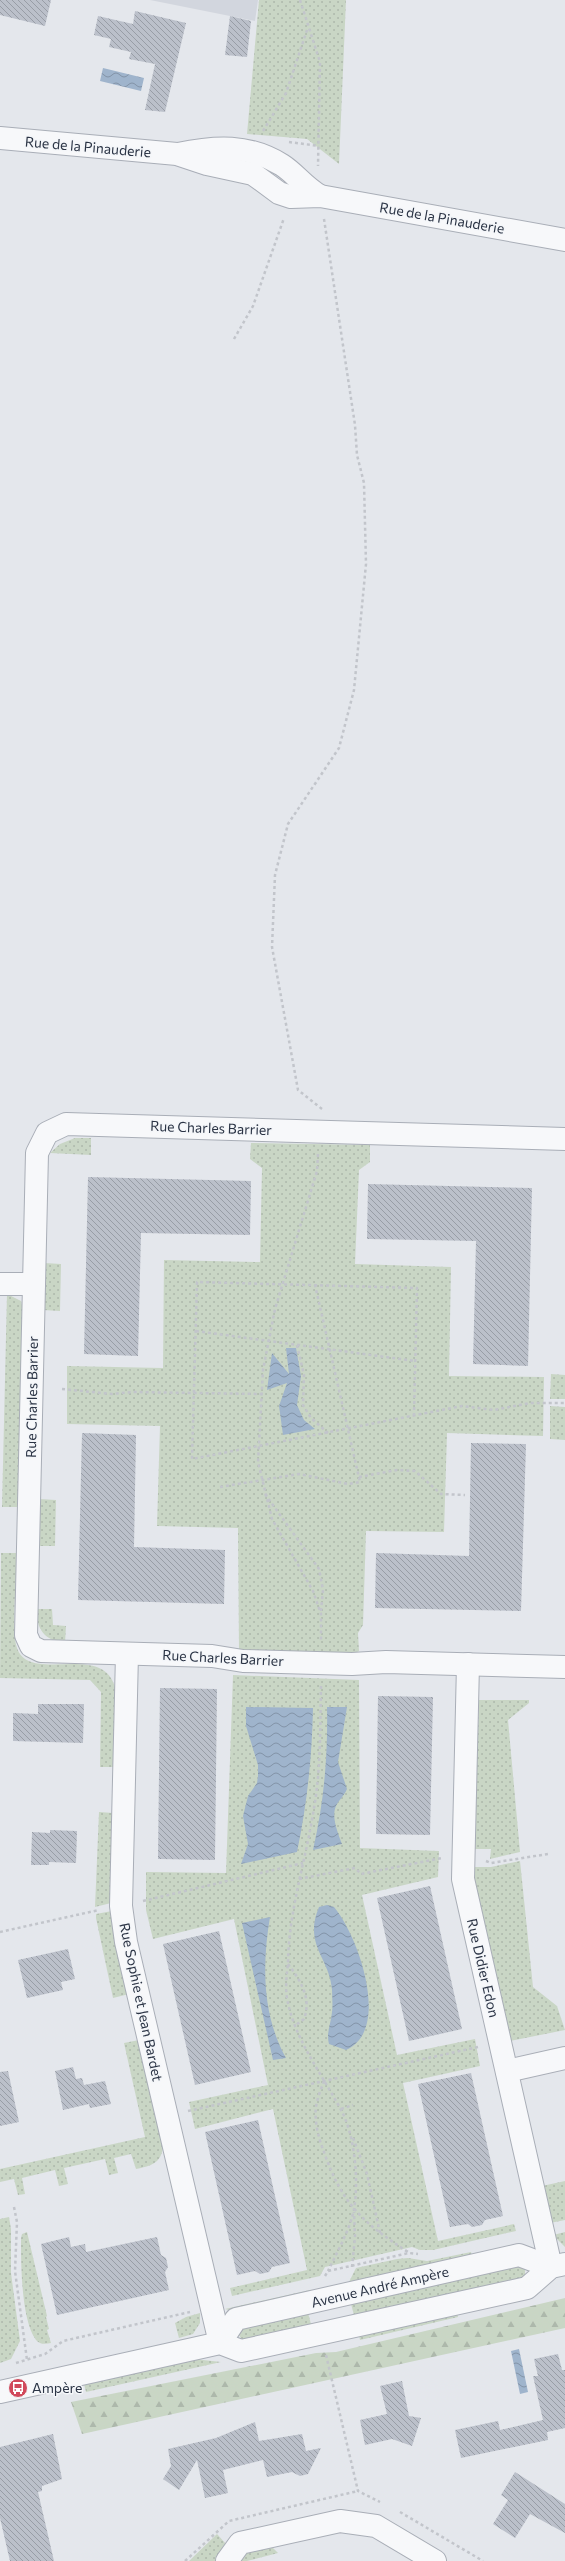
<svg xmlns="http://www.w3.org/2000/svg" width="565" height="2561" viewBox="0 0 565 2561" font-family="Commissioner,sans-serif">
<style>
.built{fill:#d2d6de}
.grass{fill:url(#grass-dots)}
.forest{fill:url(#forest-firs)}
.water{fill:url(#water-waves)}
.building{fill:url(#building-back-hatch)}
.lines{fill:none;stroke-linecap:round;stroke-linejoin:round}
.minor-casing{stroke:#a9aeb7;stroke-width:24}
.path{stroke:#c2c5cb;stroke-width:2.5;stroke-dasharray:3 3;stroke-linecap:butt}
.minor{stroke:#f7f8fa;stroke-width:22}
.labels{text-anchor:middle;stroke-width:3;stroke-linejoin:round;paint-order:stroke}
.street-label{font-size:14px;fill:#2b3445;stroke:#f4f6f9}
.poi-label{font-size:14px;fill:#2b3445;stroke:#f4f6f9;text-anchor:start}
</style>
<defs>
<pattern id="grass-dots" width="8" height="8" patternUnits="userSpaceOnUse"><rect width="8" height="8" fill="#c9d6c5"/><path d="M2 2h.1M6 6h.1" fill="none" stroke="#adb8ab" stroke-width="1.8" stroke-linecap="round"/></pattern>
<pattern id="forest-firs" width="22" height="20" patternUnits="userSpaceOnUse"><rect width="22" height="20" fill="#c9d6c5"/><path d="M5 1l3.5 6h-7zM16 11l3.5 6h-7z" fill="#adb8ab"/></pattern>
<pattern id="water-waves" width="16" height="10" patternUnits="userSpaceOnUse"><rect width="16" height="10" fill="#9fb4cc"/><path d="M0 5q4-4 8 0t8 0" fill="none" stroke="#8293a7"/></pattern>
<pattern id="building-back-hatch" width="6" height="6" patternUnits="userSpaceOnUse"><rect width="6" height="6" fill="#bbc0ca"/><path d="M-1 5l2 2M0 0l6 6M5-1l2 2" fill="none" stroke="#989da6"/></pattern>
</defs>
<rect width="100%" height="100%" fill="#e4e7ec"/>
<!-- built -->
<path class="built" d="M 150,0 L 258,0 L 255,21 Z"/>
<!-- grass -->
<g class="grass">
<path d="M 259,0 L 346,0 L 339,164 L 307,139 L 247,134 Z"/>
<path d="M 75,1138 L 91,1138 L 91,1155 L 50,1153 L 60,1144 Z"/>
<path d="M 251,1143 L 370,1145 L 370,1162 L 359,1170 L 355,1264 L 451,1267 L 449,1376 L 544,1377 L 543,1436 L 447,1433 L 444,1532 L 366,1531 L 363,1625 L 358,1633 L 359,1651 L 351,1655 L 244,1652 L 239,1649 L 238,1528 L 157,1526 L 160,1426 L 67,1424 L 67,1366 L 163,1368 L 164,1260 L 260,1262 L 262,1168 L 250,1159 Z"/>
<path d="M 44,1263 L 61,1264 L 60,1311 L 43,1310 Z"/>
<path d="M 7,1294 L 21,1301 L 23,1309 L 18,1507 L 2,1507 Z"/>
<path d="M 551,1374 L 565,1375 L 565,1399 L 550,1399 Z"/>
<path d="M 550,1406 L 565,1407 L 565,1440 L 550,1439 Z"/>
<path d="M 39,1499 L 56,1500 L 55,1546 L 38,1546 Z"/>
<path d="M 1,1553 L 17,1553 C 17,1574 11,1631 17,1648 C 29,1684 99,1643 114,1684 C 121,1701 115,1747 114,1767 L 100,1767 L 101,1692 L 90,1680 L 0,1678 Z"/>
<path d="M 36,1609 L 52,1609 L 53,1625 L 66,1626 L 65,1643 C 44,1640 37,1630 36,1609 Z"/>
<path d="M 233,1675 L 359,1680 L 360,1848 L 439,1851 L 438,1877 L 362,1895 L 397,2055 L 475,2039 L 480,2066 L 403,2083 L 438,2241 L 514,2224 L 516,2231 L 433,2250 L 420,2250 L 412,2247 L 325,2267 L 320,2276 L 232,2296 L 230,2288 L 307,2270 L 273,2109 L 195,2129 L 189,2102 L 268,2085 L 234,1919 L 153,1939 L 146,1910 L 146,1872 L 226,1873 Z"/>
<path d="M 479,1700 L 529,1700 L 529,1703 L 508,1720 L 520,1852 L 490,1859 L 491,1849 L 474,1849 Z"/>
<path d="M 99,1812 L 113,1813 L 111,1903 L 95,1907 Z"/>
<path d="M 520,1861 L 533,1987 L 557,2006 L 565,2030 L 510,2041 L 474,1880 L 474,1867 L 491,1867 Z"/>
<path d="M 112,1911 L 129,1994 L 113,1998 L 96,1918 L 96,1914 Z"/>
<path d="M 139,2040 L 163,2147 C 161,2164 150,2166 136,2169 L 131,2154 L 114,2158 L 118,2173 L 109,2175 L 105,2159 L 64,2168 L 68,2184 L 59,2186 L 55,2170 L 22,2178 L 25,2194 L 18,2195 L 14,2179 L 0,2182 L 0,2169 L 145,2137 L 124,2043 Z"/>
<path d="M 565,2181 L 565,2220 L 550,2223 L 542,2186 Z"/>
<path d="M 9,2217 L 11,2229 L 11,2273 L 20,2341 L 11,2359 L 0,2363 L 0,2219 Z"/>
<path d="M 27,2232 L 47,2316 L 46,2317 L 49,2329 L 47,2330 L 51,2343 C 46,2344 40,2345 36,2340 C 21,2320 21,2263 21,2238 L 22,2234 Z"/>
<path d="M 565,2232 L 565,2247 L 553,2235 Z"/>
<path d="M 471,2252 L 473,2259 L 348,2284 L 356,2268 L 397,2259 L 408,2258 L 427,2261 Z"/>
<path d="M 518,2263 L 525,2268 L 525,2279 L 355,2319 L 350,2300 Z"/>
<path d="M 310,2290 L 305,2296 L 237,2312 L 225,2309 Z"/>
<path d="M 456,2308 L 458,2317 L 360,2340 L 358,2331 Z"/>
<path d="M 307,2309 L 312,2328 L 242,2340 L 239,2335 L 240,2326 Z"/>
<path d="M 200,2313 L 200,2323 L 193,2334 L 179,2338 L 175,2323 L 186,2317 Z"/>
<path d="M 194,2359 L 221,2362 L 86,2392 L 84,2384 Z"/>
<path d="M 217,2534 L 226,2544 L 215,2561 L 189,2561 Z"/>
<path d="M 271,2546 L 278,2553 L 247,2561 L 236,2561 L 241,2554 Z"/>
</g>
<!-- forest -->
<path class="forest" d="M 565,2298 L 565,2328 L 82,2434 L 71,2402 L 316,2353 L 336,2352 Z"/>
<!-- water -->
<g class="water">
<path d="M 103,68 L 144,78 L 141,91 L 100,81 Z"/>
<path d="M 286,1348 L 296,1348 L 301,1376 L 297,1405 L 304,1420 L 315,1429 L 283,1435 L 279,1406 L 287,1383 L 267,1390 L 272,1353 L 289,1374 Z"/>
<path d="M 246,1707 L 313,1708 C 312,1758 307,1804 297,1852 L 241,1864 L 248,1844 L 243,1816 L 248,1796 L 257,1783 L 258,1776 L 258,1765 L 246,1726 Z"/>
<path d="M 327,1707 L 347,1707 L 338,1762 L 347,1789 C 344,1796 339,1800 336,1806 C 331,1817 338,1833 342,1844 L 313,1850 C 324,1802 328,1756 327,1707 Z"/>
<path d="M 327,1905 L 334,1907 C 358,1935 392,2030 346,2050 L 329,2044 C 326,2032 331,2024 332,2012 C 333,2005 332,1997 332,1990 C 330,1958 303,1945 319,1907 Z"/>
<path d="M 270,1917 C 262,1964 262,2015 286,2058 L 273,2060 L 242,1923 Z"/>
<path d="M 519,2349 L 528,2392 L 520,2394 L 511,2351 Z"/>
</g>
<!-- building -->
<g class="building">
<path d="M 0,0 L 51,0 L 45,26 L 0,15 Z"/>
<path d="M 135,11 L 186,23 L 165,112 L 145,110 L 155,64 L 129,59 L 131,52 L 109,47 L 111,39 L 94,35 L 98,16 L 133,24 Z"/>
<path d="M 230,16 L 251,21 L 247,57 L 225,55 Z"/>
<path d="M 88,1177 L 251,1181 L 250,1235 L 141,1233 L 138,1356 L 84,1354 Z"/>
<path d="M 368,1184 L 532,1188 L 528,1366 L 473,1364 L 476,1241 L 367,1239 Z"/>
<path d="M 82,1433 L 136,1435 L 134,1547 L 225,1550 L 224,1604 L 78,1600 Z"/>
<path d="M 471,1443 L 526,1444 L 521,1611 L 375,1608 L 376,1553 L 469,1556 Z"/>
<path d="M 160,1688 L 217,1689 L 215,1860 L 158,1859 Z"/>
<path d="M 378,1696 L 433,1697 L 430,1835 L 376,1834 Z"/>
<path d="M 38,1704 L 84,1704 L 83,1743 L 13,1741 L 13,1713 L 38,1714 Z"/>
<path d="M 50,1830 L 77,1831 L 76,1863 L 49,1862 L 49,1865 L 31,1865 L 32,1832 L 50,1833 Z"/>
<path d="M 430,1886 L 462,2029 L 409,2041 L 377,1898 Z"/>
<path d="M 219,1931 L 251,2072 L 195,2085 L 163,1944 Z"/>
<path d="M 68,1949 L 75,1979 L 61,1982 L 63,1990 L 27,1998 L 18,1960 Z"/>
<path d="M 73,2067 L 76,2079 L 82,2078 L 84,2085 L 105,2081 L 111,2104 L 90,2108 L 89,2104 L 63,2110 L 55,2071 Z"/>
<path d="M 8,2071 L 19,2122 L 0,2126 L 0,2072 Z"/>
<path d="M 471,2073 L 503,2216 L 485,2220 L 482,2225 L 472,2227 L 468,2224 L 450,2227 L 418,2084 Z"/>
<path d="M 258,2120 L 290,2263 L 272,2267 L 269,2272 L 260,2274 L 255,2271 L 237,2275 L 205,2132 Z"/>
<path d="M 69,2237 L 71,2247 L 85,2244 L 86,2252 L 157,2237 L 161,2255 L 166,2258 L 168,2267 L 165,2272 L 169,2290 L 57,2315 L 41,2244 Z"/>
<path d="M 558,2354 L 562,2370 L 565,2370 L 565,2428 L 547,2432 L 548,2440 L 461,2458 L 455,2430 L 498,2421 L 500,2430 L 543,2420 L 533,2376 L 538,2376 L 534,2359 Z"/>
<path d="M 402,2381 L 409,2416 L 421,2418 L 412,2446 L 392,2439 L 365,2445 L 360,2420 L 387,2414 L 380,2386 Z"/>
<path d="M 255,2422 L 259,2441 L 302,2434 L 306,2451 L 321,2448 L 308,2474 L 300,2476 L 292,2472 L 267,2477 L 263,2460 L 223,2470 L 228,2493 L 205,2498 L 197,2460 L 179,2490 L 163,2479 L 171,2466 L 168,2449 L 216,2438 Z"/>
<path d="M 53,2434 L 62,2479 L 42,2486 L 42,2491 L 38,2492 L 54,2561 L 10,2561 L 0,2518 L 0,2447 Z"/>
<path d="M 515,2472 L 565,2504 L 565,2533 L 530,2514 L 515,2538 L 493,2524 L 508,2500 L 501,2495 Z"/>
</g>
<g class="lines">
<defs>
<g id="minor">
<path d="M 0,138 L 177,154 L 207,164 L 253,174 L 279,193 L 291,197 L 320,196 L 565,240"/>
<path d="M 178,154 C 216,146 248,144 282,165 C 296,174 303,186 320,196"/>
<path d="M 565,1139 L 66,1124 L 47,1133 L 37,1153 L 26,1635 L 31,1646 L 41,1651 L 212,1656 L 243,1661 L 352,1664 L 386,1662 L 565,1667"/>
<path d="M 0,1284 L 34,1284"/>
<path d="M 127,1654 L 121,1906 L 126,1942 L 220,2343"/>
<path d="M 468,1664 L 463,1879 L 551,2267"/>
<path d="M 507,2071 L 565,2058"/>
<path d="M 220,2343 L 236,2319 L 519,2255 L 551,2267"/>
<path d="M 0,2392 L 220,2343 L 241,2351 L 527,2288 L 551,2267 L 565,2264"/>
<path d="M 227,2561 L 240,2543 L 340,2521 L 376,2526 L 435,2561"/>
</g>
</defs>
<!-- minor casing -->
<use href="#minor" class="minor-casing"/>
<!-- path -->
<g class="path">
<path d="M 300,0 L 320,62 L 318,166"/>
<path d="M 263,131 L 286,93 L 308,27"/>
<path d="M 289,142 L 319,146"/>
<path d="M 234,339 L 253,306 L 284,218"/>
<path d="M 322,1109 L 298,1090 L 272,947 L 275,875 L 288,824 L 339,748 L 354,690 L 366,564 L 364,483 L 357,455 L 355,425 L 324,219"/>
<path d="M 318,1154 L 317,1171 L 275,1309 L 263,1370 L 258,1462 L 272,1519 L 313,1591 L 321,1614 L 321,1641"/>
<path d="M 196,1331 L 415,1361"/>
<path d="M 297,1345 L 304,1375 L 303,1405 L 311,1418 L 328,1433"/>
<path d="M 62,1389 L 112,1394 L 132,1392 L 262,1394"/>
<path d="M 414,1416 L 417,1288 L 197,1282 L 192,1459 L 462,1406 L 494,1410 L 530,1403 L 565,1403"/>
<path d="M 359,1477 L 397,1470 L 415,1471 L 441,1494 L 465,1495"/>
<path d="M 220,1487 L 299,1474 L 348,1484 L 360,1482 L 315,1285"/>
<path d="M 265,1494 L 319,1569 L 323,1590 L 321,1611"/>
<path d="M 321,1686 C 320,1727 321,1768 314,1808 C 306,1860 289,1909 288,1962 C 287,1974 285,1986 287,1998 C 294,2038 321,2073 340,2108 C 355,2134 359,2180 354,2209 C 350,2230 337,2252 328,2271"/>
<path d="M 486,1861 L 491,1863 L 548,1854"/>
<path d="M 299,1879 L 355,1868 L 361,1874 L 442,1858"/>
<path d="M 143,1901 L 303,1863"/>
<path d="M 0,1932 L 99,1910"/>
<path d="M 288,1964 C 300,1980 312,1998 304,2019 L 296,2025"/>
<path d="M 324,2081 C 321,2089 317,2099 316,2107 C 314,2121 319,2140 324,2152 C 342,2204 363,2223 408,2252"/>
<path d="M 341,2109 L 353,2105"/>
<path d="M 188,2111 L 478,2047"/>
<path d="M 353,2138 L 367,2174 L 380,2233"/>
<path d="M 14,2207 L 17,2222 L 15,2271 L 27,2360"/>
<path d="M 352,2267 L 355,2237 L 354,2212"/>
<path d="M 325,2276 L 328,2271 L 409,2253 L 418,2254"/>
<path d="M 326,2355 L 358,2491 L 380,2502"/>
<path d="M 16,2363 L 45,2354 L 63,2341 L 190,2312"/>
<path d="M 400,2512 L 483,2561"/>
<path d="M 185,2561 L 229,2521 L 358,2491"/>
</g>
<!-- minor -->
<use href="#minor" class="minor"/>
</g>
<!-- icons -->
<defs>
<symbol id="bus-disc" viewBox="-11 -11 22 22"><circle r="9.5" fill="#d1495b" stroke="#f4f6f9"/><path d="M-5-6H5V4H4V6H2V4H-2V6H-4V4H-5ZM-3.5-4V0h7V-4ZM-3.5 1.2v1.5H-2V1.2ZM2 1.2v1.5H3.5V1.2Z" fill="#fff"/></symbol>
</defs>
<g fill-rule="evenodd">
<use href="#bus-disc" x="7" y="2377" width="22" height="22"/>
</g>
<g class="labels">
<!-- street labels -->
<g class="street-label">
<text transform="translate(88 147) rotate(5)" y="5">Rue de la Pinauderie</text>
<text transform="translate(442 218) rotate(10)" y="5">Rue de la Pinauderie</text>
<text transform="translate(211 1128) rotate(2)" y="5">Rue Charles Barrier</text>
<text transform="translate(32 1397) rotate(-89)" y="5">Rue Charles Barrier</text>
<text transform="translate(223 1658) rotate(3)" y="5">Rue Charles Barrier</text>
<text transform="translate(483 1968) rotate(77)" y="5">Rue Didier Edon</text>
<text transform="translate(141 2002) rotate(78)" y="5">Rue Sophie et Jean Bardet</text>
<text transform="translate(380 2287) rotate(-13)" y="5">Avenue André Ampère</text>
</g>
<!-- poi labels -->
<g class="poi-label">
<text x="32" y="2393">Ampère</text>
</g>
</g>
</svg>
